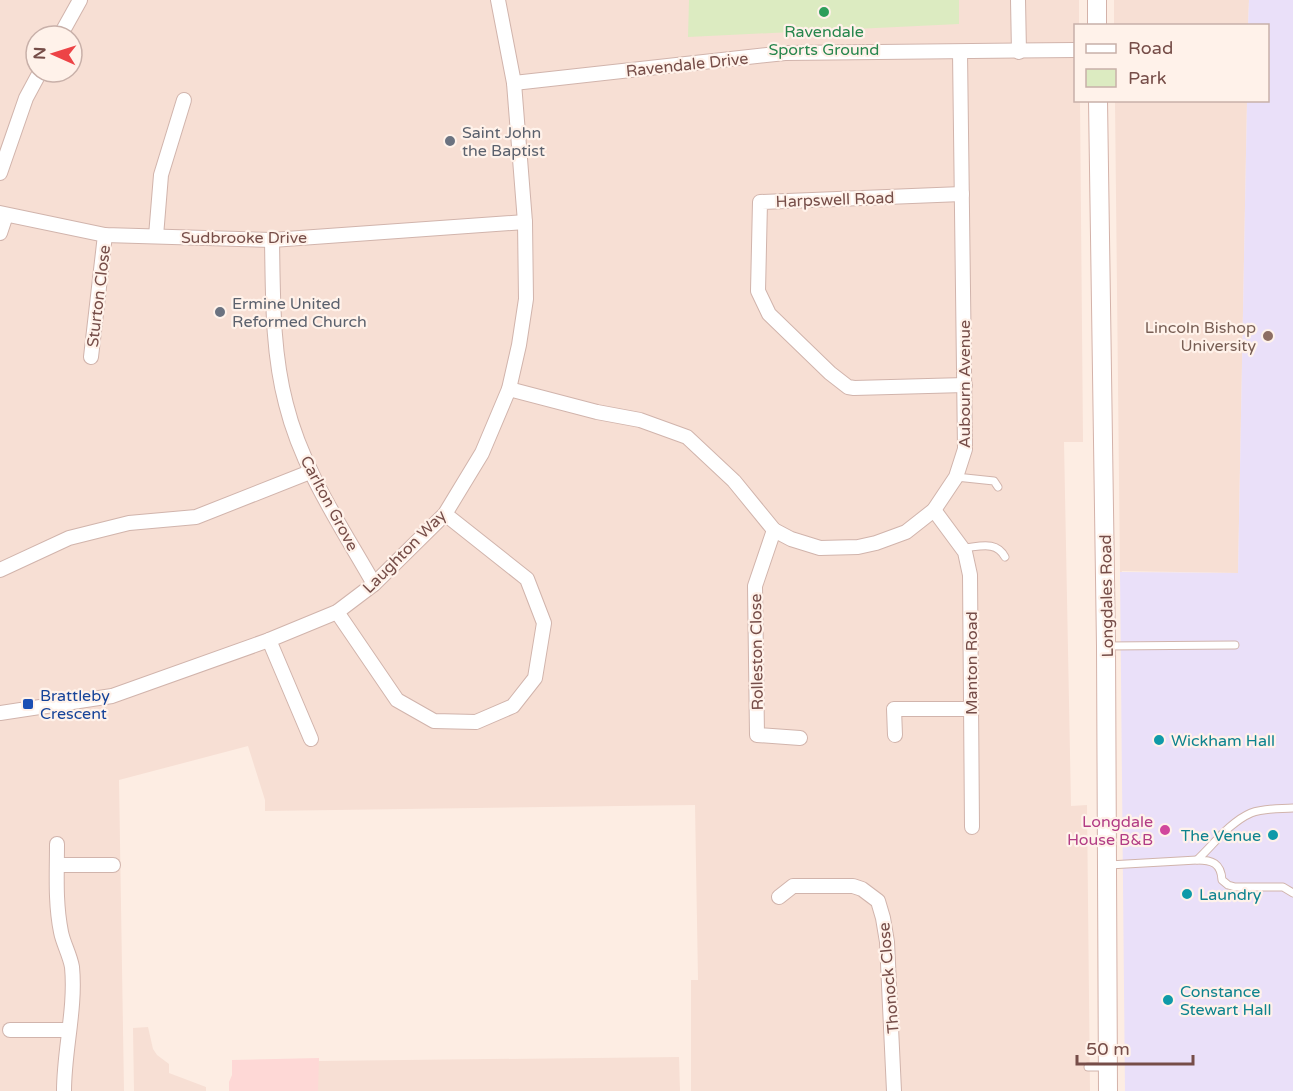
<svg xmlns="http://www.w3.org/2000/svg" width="1293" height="1091" viewBox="0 0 1293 1091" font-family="'Varela Round',sans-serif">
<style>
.residential{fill:#f7dfd4;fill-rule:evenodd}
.commercial{fill:#fed8d6}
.education{fill:#eae0f9}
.green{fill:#dcebc1}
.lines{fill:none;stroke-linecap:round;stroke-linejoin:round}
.service-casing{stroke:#d1b4ac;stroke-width:9}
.minor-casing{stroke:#d1b4ac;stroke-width:16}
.secondary-casing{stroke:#d4b2a9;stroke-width:20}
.service{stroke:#fff;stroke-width:7}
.minor{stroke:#fff;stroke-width:14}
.secondary{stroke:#fff;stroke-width:18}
.leisure-dot{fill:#2e9e5b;stroke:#fff2ea;stroke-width:2}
.worship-dot{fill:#6b7280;stroke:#fff2ea;stroke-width:2}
.education-dot{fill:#8d6e63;stroke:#fff2ea;stroke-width:2}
.transit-dot{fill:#1a4fb4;stroke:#fff2ea;stroke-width:2}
.culture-dot{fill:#0f9aa8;stroke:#fff2ea;stroke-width:2}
.hotel-dot{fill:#d1479c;stroke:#fff2ea;stroke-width:2}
.labels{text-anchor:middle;stroke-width:4.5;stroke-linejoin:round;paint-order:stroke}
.leisure-label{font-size:16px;fill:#27864d;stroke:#fff2ea}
.street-label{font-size:16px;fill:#764d48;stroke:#fff2ea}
.worship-label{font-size:16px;fill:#5b616d;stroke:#fff2ea;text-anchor:start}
.education-label{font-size:16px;fill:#785e54;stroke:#fff2ea;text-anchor:end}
.transit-label{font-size:16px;fill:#164399;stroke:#fff2ea;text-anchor:start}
.culture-label{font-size:16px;fill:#0d838f;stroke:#fff2ea;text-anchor:start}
.hotel-label{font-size:16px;fill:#b23c85;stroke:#fff2ea;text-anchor:end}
</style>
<rect width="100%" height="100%" fill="#fdede3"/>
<!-- residential -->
<g class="residential">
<path d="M 0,0 L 1079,0 L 1079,25 L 1076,26 L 1076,100 L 1080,101 L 1083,442 L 1064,442 L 1071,806 L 1087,805 L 1090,1091 L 691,1091 L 691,980 L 698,980 L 695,805 L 265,811 L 265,800 L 248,746 L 119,780 L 124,1091 L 0,1091 ZM 36,36 L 72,36 L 72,72 L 36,72 Z"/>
<path d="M 1114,0 L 1249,0 L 1248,25 L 1114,25 Z"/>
<path d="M 1115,101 L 1247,101 L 1238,573 L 1122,571 L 1121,574 L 1120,572 Z"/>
<path d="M 148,1027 L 153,1049 L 157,1055 L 169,1064 L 169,1073 L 206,1087 L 206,1091 L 134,1091 L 133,1028 Z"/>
<path d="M 679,1057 L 680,1091 L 318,1091 L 318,1061 Z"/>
</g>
<!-- commercial -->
<path class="commercial" d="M 319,1058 L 318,1091 L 229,1091 L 229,1082 L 232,1075 L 232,1060 Z"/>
<!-- education -->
<path class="education" d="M 1249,0 L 1293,0 L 1293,1091 L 1125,1091 L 1120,572 L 1238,573 L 1247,101 L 1268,100 L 1268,26 L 1248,25 Z"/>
<!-- green -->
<path class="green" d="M 689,0 L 959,0 L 959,24 L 688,37 Z"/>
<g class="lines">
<defs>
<g id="service">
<path d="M 956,477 L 994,481 L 998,487"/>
<path d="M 962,548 C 979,547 996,540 1005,557"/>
<path d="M 1108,646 L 1235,645"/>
<path d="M 1293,808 C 1279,809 1264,808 1251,813 C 1230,822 1213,845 1197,860 C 1212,860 1221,863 1222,880 L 1228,885 L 1235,887 L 1283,887 L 1293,893"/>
<path d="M 1109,865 L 1197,860"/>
<path d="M 1088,1067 L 1106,1067"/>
</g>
<g id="minor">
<path d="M 1018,0 L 1019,52"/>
<path d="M 60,36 L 80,0"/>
<path d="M 514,83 L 785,53 L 1076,50"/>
<path d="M 0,173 L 26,98 L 40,72"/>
<path d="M 962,194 L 760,202 L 758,291 L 769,314 L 830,373 L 848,387 L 854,388 L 965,385"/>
<path d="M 0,213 L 105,235 L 272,240 L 525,222"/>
<path d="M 0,233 L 6,215"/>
<path d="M 156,236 L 161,175 L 184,100"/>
<path d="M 272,240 C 273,295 272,351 286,404 C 302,469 341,526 374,584"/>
<path d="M 91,357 L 105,235"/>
<path d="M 509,389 L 597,412 L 640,420 L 687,437 L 734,481 L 774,530 L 791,539 L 820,548 L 858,547 L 876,543 L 906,532 L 934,510 L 956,477 L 965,449 L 960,52"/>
<path d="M 934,510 L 965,552 L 970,575 L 972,827"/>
<path d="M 774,530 L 755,586 L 757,735 L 800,738"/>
<path d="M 0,570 L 69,538 L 129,523 L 196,517 L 310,472"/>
<path d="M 337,612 L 397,700 L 434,721 L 476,722 L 513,706 L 535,678 L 544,623 L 527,579 L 445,514"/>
<path d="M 269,640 L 311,739"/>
<path d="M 0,713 L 112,696 L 269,640 L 337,612 L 374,584 L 445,514 L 482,453 L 509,389 L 519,345 L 526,299 L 525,222 L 514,83 L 498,0"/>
<path d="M 895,735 L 894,709 L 971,709"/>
<path d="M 57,844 C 57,873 55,902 61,932 C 63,943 70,955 72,967 C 76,1008 64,1050 64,1091"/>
<path d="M 57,865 L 113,865"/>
<path d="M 779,897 L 793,886 L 853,886 L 862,889 L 878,901 L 883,918 L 887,942 L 894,1091"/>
<path d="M 10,1030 L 68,1030"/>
</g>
<g id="secondary">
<path d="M 1097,0 L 1097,26"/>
<path d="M 1098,100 L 1106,646 L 1108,1091"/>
</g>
</defs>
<!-- service casing -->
<use href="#service" class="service-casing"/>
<!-- minor casing -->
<use href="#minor" class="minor-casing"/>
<!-- secondary casing -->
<use href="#secondary" class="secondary-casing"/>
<!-- service -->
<use href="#service" class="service"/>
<!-- minor -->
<use href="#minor" class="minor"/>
<!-- secondary -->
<use href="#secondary" class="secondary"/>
</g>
<!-- markers -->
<circle class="leisure-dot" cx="824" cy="12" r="6"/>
<g class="worship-dot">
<circle cx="450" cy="141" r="6"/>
<circle cx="220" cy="312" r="6"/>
</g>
<circle class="education-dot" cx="1268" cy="336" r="6"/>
<rect class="transit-dot" x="22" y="698" width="12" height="12" rx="3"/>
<g class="culture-dot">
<circle cx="1159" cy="740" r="6"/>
<circle cx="1273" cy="835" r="6"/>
<circle cx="1187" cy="894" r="6"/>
<circle cx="1168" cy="1000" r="6"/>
</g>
<circle class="hotel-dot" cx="1165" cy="830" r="6"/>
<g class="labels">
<!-- leisure labels -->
<g class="leisure-label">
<text x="824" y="37">Ravendale<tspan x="824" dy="18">Sports Ground</tspan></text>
</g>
<!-- street labels -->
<g class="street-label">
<text transform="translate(687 64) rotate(-6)" y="6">Ravendale Drive</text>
<text transform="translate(835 199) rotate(-2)" y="6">Harpswell Road</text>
<text x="244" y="243">Sudbrooke Drive</text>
<text transform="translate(98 296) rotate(-83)" y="6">Sturton Close</text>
<text transform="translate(964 384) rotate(-90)" y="6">Aubourn Avenue</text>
<text transform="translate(330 503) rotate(62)" y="6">Carlton Grove</text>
<text transform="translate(404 551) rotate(-45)" y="6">Laughton Way</text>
<text transform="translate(1106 596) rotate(-91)" y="6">Longdales Road</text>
<text transform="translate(756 652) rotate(-91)" y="6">Rolleston Close</text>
<text transform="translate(971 663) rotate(-90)" y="6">Manton Road</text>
<text transform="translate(888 978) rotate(-95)" y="6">Thonock Close</text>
</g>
<!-- worship labels -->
<g class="worship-label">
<text x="462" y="138">Saint John<tspan x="462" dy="18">the Baptist</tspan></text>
<text x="232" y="309">Ermine United<tspan x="232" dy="18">Reformed Church</tspan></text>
</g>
<!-- education labels -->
<g class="education-label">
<text x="1256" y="333">Lincoln Bishop<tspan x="1256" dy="18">University</tspan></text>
</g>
<!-- transit labels -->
<g class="transit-label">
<text x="40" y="701">Brattleby<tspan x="40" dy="18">Crescent</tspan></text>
</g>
<!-- culture labels -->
<g class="culture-label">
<text x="1171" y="746">Wickham Hall</text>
<text x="1261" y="841" text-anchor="end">The Venue</text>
<text x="1199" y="900">Laundry</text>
<text x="1180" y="997">Constance<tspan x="1180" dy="18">Stewart Hall</tspan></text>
</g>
<!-- hotel labels -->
<g class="hotel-label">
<text x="1153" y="827">Longdale<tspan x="1153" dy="18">House B&amp;B</tspan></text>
</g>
</g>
<!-- legend -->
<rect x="1074" y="24" width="195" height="78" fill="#fff2ea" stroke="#c8b0a9" stroke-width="1.5"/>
<rect x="1086" y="44" width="30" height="9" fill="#ffffff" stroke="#c8b0a9" stroke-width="1.5"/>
<text x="1128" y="54" font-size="18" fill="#764d48">Road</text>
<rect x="1086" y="69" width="30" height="18" fill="#dcebc1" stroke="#c8b0a9" stroke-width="1.5"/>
<text x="1128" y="84" font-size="18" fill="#764d48">Park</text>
<!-- north arrow -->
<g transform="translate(54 54) rotate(273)"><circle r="28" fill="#fff2ea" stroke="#c8b0a9" stroke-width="1.5"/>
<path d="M0-4.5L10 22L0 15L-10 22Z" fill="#ed4346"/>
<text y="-9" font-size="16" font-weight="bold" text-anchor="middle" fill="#764d48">N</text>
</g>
<!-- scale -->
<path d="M1077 1055v9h116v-9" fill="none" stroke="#764d48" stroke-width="3"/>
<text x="1086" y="1055" font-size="18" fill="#764d48" stroke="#fff2ea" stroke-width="4.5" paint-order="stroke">50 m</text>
</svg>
